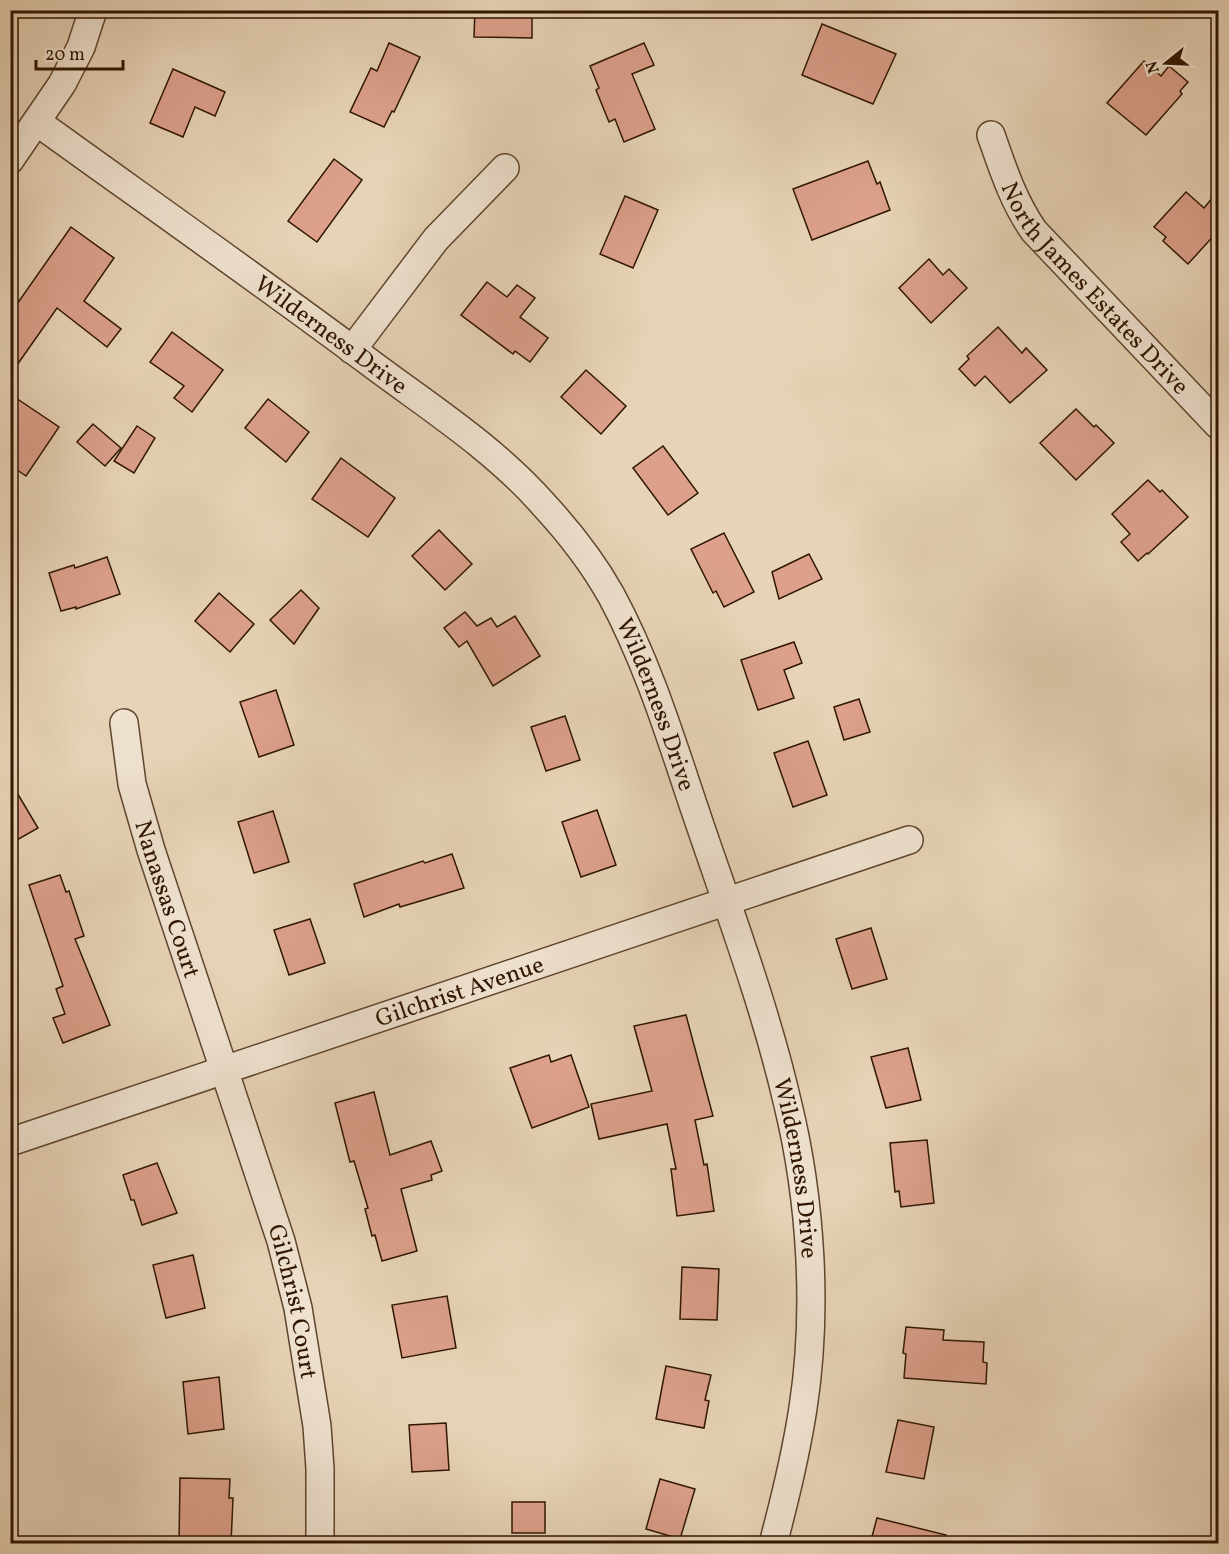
<svg xmlns="http://www.w3.org/2000/svg" width="1229" height="1554" viewBox="0 0 1229 1554" font-family="Vollkorn,serif">
<style>
.building{fill:#dca08b;stroke:#301600;stroke-width:1.5}
.lines{fill:none;stroke-linecap:round;stroke-linejoin:round}
.street-casing{stroke:#5e452e;stroke-width:30}
.street{stroke:#efe2d0;stroke-width:27}
.labels{text-anchor:middle;stroke-width:5;stroke-linejoin:round;paint-order:stroke}
.street-label{font-size:24px;fill:#301600;stroke:#efe2d0}
</style>
<rect width="100%" height="100%" fill="#e7d3b7"/>
<filter id="stains"><feTurbulence type="fractalNoise" baseFrequency=".00333" numOctaves="4"/><feColorMatrix values="0 0 0 0 .2 0 0 0 0 .09 0 0 0 0 .02 0 0 0 .5 -.17"/></filter>
<radialGradient id="worn" r=".72"><stop offset=".6" stop-color="#630" stop-opacity="0"/><stop offset="1" stop-color="#630" stop-opacity=".3"/></radialGradient>
<!-- building -->
<g class="building">
<path d="M 475,10 L 532,10 L 532,38 L 474,37 Z"/>
<path d="M 822,24 L 896,54 L 873,104 L 802,75 Z"/>
<path d="M 389,43 L 420,57 L 394,112 L 392,111 L 384,127 L 350,112 L 371,68 L 377,71 Z"/>
<path d="M 644,43 L 654,65 L 632,74 L 655,129 L 624,142 L 615,119 L 609,122 L 596,90 L 599,88 L 590,66 Z"/>
<path d="M 1144,61 L 1161,76 L 1169,66 L 1188,82 L 1180,91 L 1182,94 L 1146,135 L 1107,103 Z"/>
<path d="M 173,69 L 225,92 L 215,116 L 195,107 L 183,137 L 150,123 Z"/>
<path d="M 334,159 L 362,180 L 317,242 L 288,221 Z"/>
<path d="M 868,161 L 877,184 L 880,182 L 890,210 L 812,240 L 793,189 Z"/>
<path d="M 1218,191 L 1218,231 L 1188,264 L 1163,241 L 1166,237 L 1154,227 L 1186,192 L 1204,208 Z"/>
<path d="M 625,196 L 658,210 L 633,268 L 600,254 Z"/>
<path d="M 71,227 L 114,258 L 84,301 L 121,329 L 107,347 L 57,308 L 10,375 L 10,314 Z"/>
<path d="M 929,259 L 943,275 L 949,269 L 967,288 L 931,323 L 899,288 Z"/>
<path d="M 487,282 L 507,297 L 517,285 L 535,298 L 520,317 L 548,338 L 530,362 L 515,351 L 513,354 L 461,315 Z"/>
<path d="M 998,327 L 1022,353 L 1026,348 L 1047,370 L 1010,403 L 985,376 L 975,386 L 959,369 L 969,359 L 967,356 Z"/>
<path d="M 172,332 L 223,370 L 192,412 L 174,398 L 184,386 L 150,362 Z"/>
<path d="M 586,370 L 626,406 L 601,434 L 561,397 Z"/>
<path d="M 10,394 L 59,427 L 26,476 L 10,465 Z"/>
<path d="M 268,399 L 309,432 L 286,462 L 245,428 Z"/>
<path d="M 1076,409 L 1094,427 L 1096,425 L 1114,443 L 1076,480 L 1040,443 Z"/>
<path d="M 93,424 L 121,448 L 105,466 L 77,442 Z"/>
<path d="M 137,426 L 155,438 L 134,473 L 114,461 Z"/>
<path d="M 663,446 L 698,493 L 668,515 L 633,468 Z"/>
<path d="M 341,458 L 395,498 L 368,537 L 312,499 Z"/>
<path d="M 1148,480 L 1160,492 L 1162,490 L 1188,517 L 1148,554 L 1147,553 L 1138,561 L 1121,542 L 1130,534 L 1112,514 Z"/>
<path d="M 439,530 L 472,564 L 445,590 L 412,556 Z"/>
<path d="M 724,533 L 754,592 L 724,607 L 716,591 L 713,593 L 691,549 Z"/>
<path d="M 809,554 L 822,579 L 779,599 L 772,572 Z"/>
<path d="M 107,557 L 120,594 L 76,609 L 76,607 L 61,611 L 49,573 L 74,565 L 75,568 Z"/>
<path d="M 301,590 L 319,608 L 294,644 L 270,620 Z"/>
<path d="M 219,593 L 254,624 L 230,652 L 195,621 Z"/>
<path d="M 465,612 L 477,626 L 491,618 L 497,627 L 515,616 L 540,656 L 493,686 L 467,641 L 459,647 L 444,628 Z"/>
<path d="M 794,642 L 802,663 L 784,670 L 794,698 L 758,710 L 741,660 Z"/>
<path d="M 276,690 L 294,745 L 259,757 L 240,702 Z"/>
<path d="M 859,699 L 870,732 L 844,740 L 834,707 Z"/>
<path d="M 565,716 L 580,760 L 546,771 L 531,727 Z"/>
<path d="M 808,741 L 827,795 L 793,807 L 774,753 Z"/>
<path d="M 10,781 L 38,828 L 10,844 Z"/>
<path d="M 597,810 L 616,865 L 581,877 L 562,822 Z"/>
<path d="M 273,811 L 289,862 L 254,873 L 238,822 Z"/>
<path d="M 452,854 L 464,888 L 400,907 L 399,904 L 364,917 L 354,884 L 423,861 L 425,863 Z"/>
<path d="M 60,875 L 66,892 L 69,891 L 84,936 L 75,939 L 110,1025 L 63,1043 L 53,1018 L 65,1014 L 56,989 L 63,986 L 29,885 Z"/>
<path d="M 310,919 L 325,963 L 289,975 L 274,930 Z"/>
<path d="M 871,928 L 887,979 L 852,989 L 836,939 Z"/>
<path d="M 686,1015 L 713,1116 L 695,1120 L 704,1165 L 707,1164 L 714,1211 L 677,1216 L 671,1169 L 676,1169 L 667,1124 L 599,1139 L 591,1104 L 652,1091 L 634,1026 Z"/>
<path d="M 908,1048 L 921,1100 L 886,1108 L 871,1057 Z"/>
<path d="M 549,1055 L 551,1062 L 571,1055 L 589,1107 L 532,1128 L 510,1068 Z"/>
<path d="M 374,1092 L 390,1155 L 431,1141 L 442,1171 L 431,1175 L 432,1180 L 401,1189 L 417,1251 L 382,1261 L 375,1235 L 372,1236 L 365,1209 L 368,1208 L 354,1161 L 350,1162 L 335,1103 Z"/>
<path d="M 927,1140 L 934,1203 L 901,1207 L 899,1191 L 895,1192 L 890,1143 Z"/>
<path d="M 157,1163 L 177,1213 L 142,1225 L 134,1200 L 131,1200 L 123,1175 Z"/>
<path d="M 193,1255 L 205,1308 L 166,1318 L 153,1265 Z"/>
<path d="M 682,1267 L 719,1269 L 717,1320 L 680,1319 Z"/>
<path d="M 447,1296 L 456,1348 L 402,1358 L 392,1305 Z"/>
<path d="M 906,1327 L 944,1330 L 943,1340 L 984,1342 L 983,1362 L 987,1363 L 986,1384 L 904,1378 L 906,1354 L 903,1353 Z"/>
<path d="M 666,1366 L 711,1375 L 705,1400 L 709,1401 L 704,1428 L 656,1419 Z"/>
<path d="M 219,1377 L 224,1429 L 188,1434 L 183,1382 Z"/>
<path d="M 898,1420 L 934,1427 L 924,1479 L 886,1472 Z"/>
<path d="M 446,1423 L 449,1470 L 412,1472 L 409,1425 Z"/>
<path d="M 180,1478 L 230,1479 L 229,1498 L 233,1498 L 231,1544 L 179,1544 Z"/>
<path d="M 660,1479 L 695,1489 L 680,1539 L 646,1529 Z"/>
<rect x="512" y="1502" width="33" height="31"/>
<path d="M 877,1518 L 946,1535 L 945,1544 L 870,1544 Z"/>
</g>
<g class="lines">
<defs>
<g id="street">
<path id="s1" d="M 37,122 C 148,202 259,280 369,362 C 429,407 494,448 544,505 C 569,532 593,563 611,595 C 650,667 673,746 699,822 C 731,916 766,1009 788,1105 C 811,1200 818,1311 803,1408 C 796,1454 785,1499 773,1544"/>
<path id="s2" d="M 991,135 C 1003,169 1013,201 1034,231 L 1218,425"/>
<path d="M 10,160 L 62,84 L 81,47 L 93,10"/>
<path d="M 352,350 L 436,239 L 505,168"/>
<path id="s3" d="M 124,723 L 132,784 L 151,850 L 281,1241 L 298,1308 L 317,1426 L 320,1469 L 320,1544"/>
<path id="s4" d="M 10,1142 L 909,840"/>
</g>
</defs>
<!-- street casing -->
<use href="#street" class="street-casing"/>
<!-- street -->
<use href="#street" class="street"/>
</g>
<g class="labels">
<!-- street labels -->
<g class="street-label">
<text dy="8" stroke="none"><textPath href="#s2" startOffset="188">North James Estates Drive</textPath></text>
<text dy="8" stroke="none"><textPath href="#s1" startOffset="363">Wilderness Drive</textPath></text>
<text dy="8" stroke="none"><textPath href="#s1" startOffset="867">Wilderness Drive</textPath></text>
<text dy="8" stroke="none"><textPath href="#s3" startOffset="182">Nanassas Court</textPath></text>
<text dy="8" stroke="none"><textPath href="#s4" startOffset="474">Gilchrist Avenue</textPath></text>
<text dy="8" stroke="none"><textPath href="#s1" startOffset="1353">Wilderness Drive</textPath></text>
<text dy="8" stroke="none"><textPath href="#s3" startOffset="604">Gilchrist Court</textPath></text>
</g>
</g>
<!-- margin -->
<rect width="1229" height="1554" fill="none" stroke="#e7d3b7" stroke-width="36"/>
<rect x="12" y="12" width="1205" height="1530" fill="none" stroke="#301600" stroke-width="3"/>
<rect x="18" y="18" width="1193" height="1518" fill="none" stroke="#301600" stroke-width="1.5"/>
<!-- north arrow -->
<g transform="translate(1166 63) rotate(252)" stroke="#efe2d0" stroke-width="4.5" paint-order="stroke">
<path d="M0-4.5L10 22L0 15L-10 22Z" fill="#301600"/>
<text y="-9" font-size="16" font-weight="bold" text-anchor="middle" fill="#301600">N</text>
</g>
<!-- scale -->
<path d="M36 60v9h87v-9" fill="none" stroke="#301600" stroke-width="3"/>
<text x="45" y="60" font-size="18" fill="#301600" stroke="#efe2d0" stroke-width="4.5" paint-order="stroke">20 m</text>
<rect width="100%" height="100%" filter="url(#stains)"/>
<rect width="100%" height="100%" fill="url(#worn)"/>
</svg>
